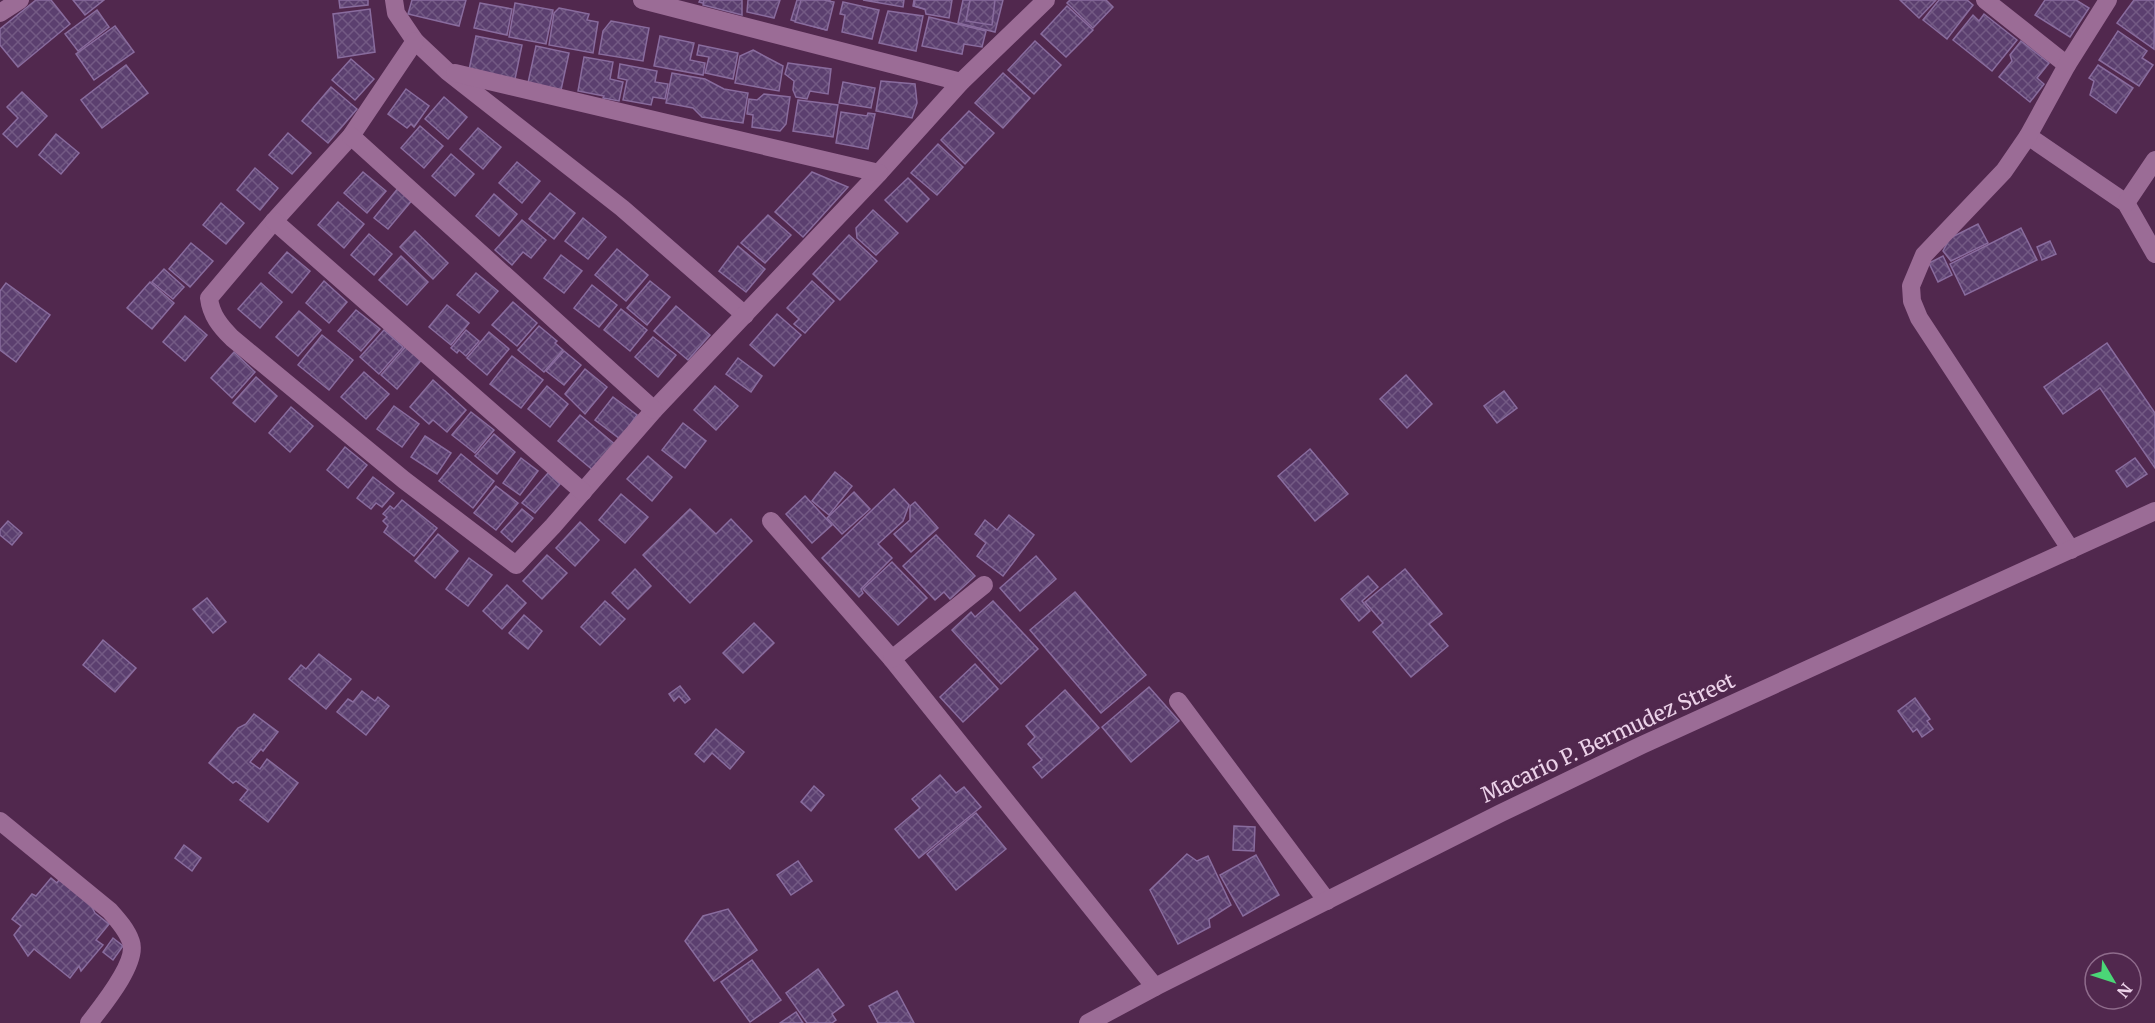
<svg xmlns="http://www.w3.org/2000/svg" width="2155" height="1023" viewBox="0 0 2155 1023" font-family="Merriweather,serif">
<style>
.building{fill:url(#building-cross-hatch);stroke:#896c9e;stroke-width:1.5}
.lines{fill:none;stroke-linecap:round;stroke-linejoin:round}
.street{stroke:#9b6c96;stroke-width:18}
.secondary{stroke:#9b6c96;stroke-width:18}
.labels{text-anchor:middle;stroke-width:6;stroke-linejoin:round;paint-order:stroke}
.street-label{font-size:21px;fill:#ecd2e9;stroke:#51284e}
</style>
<defs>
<pattern id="building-cross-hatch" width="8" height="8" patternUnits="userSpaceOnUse" patternTransform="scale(1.5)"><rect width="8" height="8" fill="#5b3f6f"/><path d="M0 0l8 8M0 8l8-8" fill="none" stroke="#735a84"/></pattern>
</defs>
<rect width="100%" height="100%" fill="#51284e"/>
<!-- building -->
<g class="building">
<path d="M 36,0 L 51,0 L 70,24 L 18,67 L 0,45 L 0,29 Z"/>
<path d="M 73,0 L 104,0 L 85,15 Z"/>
<path d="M 339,0 L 368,0 L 368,5 L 340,8 Z"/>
<path d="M 412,0 L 466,0 L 459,26 L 408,14 Z"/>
<path d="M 700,0 L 731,0 L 728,10 L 699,2 Z"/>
<path d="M 704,0 L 742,0 L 742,15 L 703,5 Z"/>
<path d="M 748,0 L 780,0 L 774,18 L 747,12 Z"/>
<path d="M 797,0 L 830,0 L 826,30 L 791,20 Z"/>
<path d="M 801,0 L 824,0 L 834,2 L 827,30 L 795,22 Z"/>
<path d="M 863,0 L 904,0 L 903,7 Z"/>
<path d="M 914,0 L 943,0 L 938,13 L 913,6 Z"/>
<path d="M 915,0 L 952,0 L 949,18 L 926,14 L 925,9 L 914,6 Z"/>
<path d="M 963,0 L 1003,0 L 995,32 L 958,23 Z"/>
<path d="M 970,0 L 995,0 L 992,25 L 966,21 Z"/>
<path d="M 1070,0 L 1106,0 L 1113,7 L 1093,28 L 1067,3 Z"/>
<path d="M 1900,0 L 1936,0 L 1919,18 Z"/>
<path d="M 1939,0 L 1967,0 L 1973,5 L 1947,39 L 1923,20 Z"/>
<path d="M 2045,0 L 2076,0 L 2089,8 L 2070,37 L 2035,15 Z"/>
<path d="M 2134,0 L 2155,0 L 2154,49 L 2117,23 Z"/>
<path d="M 843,2 L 879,10 L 872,39 L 842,32 L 845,15 L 840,14 Z"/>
<path d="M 480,3 L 512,9 L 507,35 L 474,28 Z"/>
<path d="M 515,3 L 553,10 L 546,44 L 509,37 Z"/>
<path d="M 1067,6 L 1093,30 L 1066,57 L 1041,34 Z"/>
<path d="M 559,8 L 589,14 L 587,20 L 598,22 L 593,53 L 549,45 L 554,13 Z"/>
<path d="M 370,9 L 375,52 L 338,58 L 333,14 Z"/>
<path d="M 97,10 L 109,27 L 78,51 L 65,34 Z"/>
<path d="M 888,11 L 923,16 L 916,51 L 879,43 Z"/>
<path d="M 1984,14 L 2017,40 L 1992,71 L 1953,40 L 1973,15 L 1979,21 Z"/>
<path d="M 929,17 L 986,31 L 982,47 L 964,44 L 962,54 L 922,46 Z"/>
<path d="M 611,21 L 649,28 L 643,61 L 599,54 L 603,31 Z"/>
<path d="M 115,26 L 134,52 L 94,80 L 76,54 Z"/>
<path d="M 2118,31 L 2147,51 L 2142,58 L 2153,65 L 2139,86 L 2099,60 Z"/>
<path d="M 476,36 L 522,45 L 515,79 L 469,70 Z"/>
<path d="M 660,36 L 694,43 L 690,60 L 705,63 L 703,75 L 654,66 Z"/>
<path d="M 1035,41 L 1061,65 L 1034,94 L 1008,70 Z"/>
<path d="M 2021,41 L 2049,63 L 2037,78 L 2044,84 L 2030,102 L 1999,77 L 2012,61 L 2010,55 Z"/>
<path d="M 699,45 L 738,53 L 733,79 L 705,73 L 709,57 L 697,55 Z"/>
<path d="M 536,46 L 569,53 L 561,90 L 528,83 Z"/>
<path d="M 753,50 L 783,66 L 779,91 L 735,83 L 740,56 Z"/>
<path d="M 584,57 L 613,62 L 610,79 L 623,82 L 619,101 L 603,98 L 604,96 L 578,91 Z"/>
<path d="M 351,59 L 374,79 L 355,100 L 332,80 Z"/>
<path d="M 788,63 L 831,69 L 828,94 L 810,91 L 807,99 L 796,97 L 793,90 L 794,81 L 785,74 Z"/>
<path d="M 620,64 L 657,71 L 655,82 L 668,84 L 665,99 L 653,97 L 651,105 L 623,100 L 627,80 L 618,78 Z"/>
<path d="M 126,65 L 148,93 L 102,128 L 81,100 Z"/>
<path d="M 2098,65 L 2133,88 L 2116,113 L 2090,95 L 2094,81 L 2089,78 Z"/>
<path d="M 672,73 L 705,79 L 724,89 L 748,93 L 743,123 L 702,117 L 693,108 L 666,103 Z"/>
<path d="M 1003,73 L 1030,98 L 1003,128 L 975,103 Z"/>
<path d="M 881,81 L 915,84 L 917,103 L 912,118 L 876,111 Z"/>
<path d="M 843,82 L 875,88 L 871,108 L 839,103 Z"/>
<path d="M 331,87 L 357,109 L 328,143 L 302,121 Z"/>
<path d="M 406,89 L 429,106 L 414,127 L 411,124 L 407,128 L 388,114 Z"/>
<path d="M 22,92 L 47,116 L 17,147 L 3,134 L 18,118 L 7,107 Z"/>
<path d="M 764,94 L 790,97 L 786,124 L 780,131 L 752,127 L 753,115 L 747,114 L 749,99 L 757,100 Z"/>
<path d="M 444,97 L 467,117 L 448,139 L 425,119 Z"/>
<path d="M 798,100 L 838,105 L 833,137 L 793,131 Z"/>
<path d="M 969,111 L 994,133 L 965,164 L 941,140 Z"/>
<path d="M 841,112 L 867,116 L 868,113 L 875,114 L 868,149 L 836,143 Z"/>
<path d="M 420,126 L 443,146 L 424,168 L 401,148 Z"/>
<path d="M 478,128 L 501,147 L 483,169 L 460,149 Z"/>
<path d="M 288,133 L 311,153 L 292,174 L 269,155 Z"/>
<path d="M 56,134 L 79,153 L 61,174 L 39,155 Z"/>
<path d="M 938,144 L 963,167 L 937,195 L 911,173 Z"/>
<path d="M 451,154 L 474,174 L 455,196 L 432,176 Z"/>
<path d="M 517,162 L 540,181 L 522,203 L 499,183 Z"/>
<path d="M 255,168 L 278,188 L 260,210 L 237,190 Z"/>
<path d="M 363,172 L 386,191 L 367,213 L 344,193 Z"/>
<path d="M 812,172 L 848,187 L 803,237 L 775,212 Z"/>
<path d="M 908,178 L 929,199 L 907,222 L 885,200 Z"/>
<path d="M 399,187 L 413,199 L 388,229 L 374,218 Z"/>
<path d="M 550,193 L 575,213 L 554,239 L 529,219 Z"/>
<path d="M 494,194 L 517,214 L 499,236 L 476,216 Z"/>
<path d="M 338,202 L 364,224 L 344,248 L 318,225 Z"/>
<path d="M 221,203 L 244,223 L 226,244 L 203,225 Z"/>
<path d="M 873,210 L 898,233 L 876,255 L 857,238 L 856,228 Z"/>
<path d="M 768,215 L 791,235 L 765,263 L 741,243 Z"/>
<path d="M 583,218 L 606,237 L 588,259 L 565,241 Z"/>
<path d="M 522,220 L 546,240 L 531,258 L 523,252 L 512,265 L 495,250 Z"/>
<path d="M 1978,224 L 1988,243 L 1951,261 L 1943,251 L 1950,238 Z"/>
<path d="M 2021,228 L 2037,260 L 1965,295 L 1950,264 Z"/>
<path d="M 415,231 L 448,263 L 433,279 L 400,247 Z"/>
<path d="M 369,234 L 392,254 L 374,275 L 351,255 Z"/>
<path d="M 849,235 L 877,261 L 840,300 L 813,274 Z"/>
<path d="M 2050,241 L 2056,254 L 2042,260 L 2037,247 Z"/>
<path d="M 191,243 L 213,261 L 190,287 L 169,269 Z"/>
<path d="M 738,246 L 765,269 L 746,292 L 719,271 Z"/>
<path d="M 617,249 L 648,275 L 626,301 L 595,275 Z"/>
<path d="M 287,252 L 310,271 L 292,293 L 269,273 Z"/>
<path d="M 561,255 L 582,271 L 564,293 L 544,278 Z"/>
<path d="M 401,256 L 428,282 L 407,305 L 379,280 Z"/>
<path d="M 1943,256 L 1952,275 L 1938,282 L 1929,263 Z"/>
<path d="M 164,269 L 184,287 L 173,299 L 152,282 Z"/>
<path d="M 476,273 L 498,291 L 479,313 L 457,295 Z"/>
<path d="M 324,281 L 347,302 L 329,323 L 306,303 Z"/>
<path d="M 650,281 L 670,297 L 647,325 L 627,308 Z"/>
<path d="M 812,281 L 834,301 L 805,333 L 794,324 L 799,319 L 787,308 Z"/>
<path d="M 150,282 L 174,303 L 152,329 L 127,308 Z"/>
<path d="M 6,283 L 50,315 L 16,362 L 0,350 L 0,291 Z"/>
<path d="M 261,283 L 282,302 L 260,328 L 238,309 Z"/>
<path d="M 592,285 L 617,305 L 599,327 L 574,308 Z"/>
<path d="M 513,302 L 537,323 L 517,346 L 492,325 Z"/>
<path d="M 447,305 L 469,323 L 451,345 L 429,327 Z"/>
<path d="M 676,306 L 710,335 L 688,360 L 654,331 Z"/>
<path d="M 621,309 L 647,330 L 630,351 L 604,330 Z"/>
<path d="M 356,310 L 380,329 L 361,351 L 338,331 Z"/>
<path d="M 299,311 L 321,330 L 298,356 L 276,337 Z"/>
<path d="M 777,314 L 801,335 L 774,366 L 750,345 Z"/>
<path d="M 185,316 L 207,335 L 185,361 L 163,342 Z"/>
<path d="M 539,326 L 557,341 L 555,343 L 563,350 L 544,372 L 518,350 Z"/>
<path d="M 384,330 L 403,347 L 379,374 L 360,357 Z"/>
<path d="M 466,330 L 479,341 L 466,356 L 459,350 L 457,353 L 451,348 Z"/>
<path d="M 489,332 L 509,349 L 487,375 L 467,358 Z"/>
<path d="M 322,335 L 353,360 L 329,390 L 298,365 Z"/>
<path d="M 653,337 L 676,355 L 658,377 L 635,357 Z"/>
<path d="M 2107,343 L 2155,413 L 2155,468 L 2100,388 L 2063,414 L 2044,387 Z"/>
<path d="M 407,345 L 423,358 L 397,389 L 381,375 Z"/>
<path d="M 564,351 L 581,365 L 564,385 L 546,371 Z"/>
<path d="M 234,352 L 255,372 L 232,398 L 211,378 Z"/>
<path d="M 512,356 L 543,380 L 521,408 L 490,384 Z"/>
<path d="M 738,358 L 762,376 L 751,392 L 726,374 Z"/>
<path d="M 585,369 L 607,387 L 585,414 L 565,394 Z"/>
<path d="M 364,372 L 389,394 L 366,419 L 341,397 Z"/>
<path d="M 1406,375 L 1432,404 L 1407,428 L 1380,399 Z"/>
<path d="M 256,377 L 277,396 L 255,422 L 233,403 Z"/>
<path d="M 433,380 L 466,410 L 447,432 L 433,420 L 429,424 L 410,407 Z"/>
<path d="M 547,386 L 568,404 L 550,427 L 528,409 Z"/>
<path d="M 715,386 L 738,406 L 716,430 L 694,410 Z"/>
<path d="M 1504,391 L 1517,408 L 1497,423 L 1484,406 Z"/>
<path d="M 613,397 L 637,415 L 620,439 L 595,420 Z"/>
<path d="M 394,406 L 419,424 L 402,447 L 377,429 Z"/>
<path d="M 291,407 L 313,426 L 290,452 L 269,433 Z"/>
<path d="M 471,412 L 494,430 L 475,453 L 452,435 Z"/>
<path d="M 580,415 L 617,446 L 594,471 L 558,441 Z"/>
<path d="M 683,423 L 706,441 L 685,468 L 662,450 Z"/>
<path d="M 494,434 L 515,452 L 497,474 L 475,456 Z"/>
<path d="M 425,436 L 451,453 L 437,474 L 411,457 Z"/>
<path d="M 345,447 L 367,465 L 348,488 L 327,470 Z"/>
<path d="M 1310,449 L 1348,494 L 1315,521 L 1278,476 Z"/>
<path d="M 461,454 L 494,481 L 473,508 L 439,481 Z"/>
<path d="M 648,456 L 672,477 L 652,501 L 627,479 Z"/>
<path d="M 521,458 L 538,471 L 520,495 L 503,483 Z"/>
<path d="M 2135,458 L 2147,474 L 2127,487 L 2116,471 Z"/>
<path d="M 835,472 L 852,486 L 829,515 L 812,501 Z"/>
<path d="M 548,473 L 560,484 L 535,513 L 522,503 Z"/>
<path d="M 373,477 L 394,493 L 382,507 L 376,503 L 371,509 L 357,498 Z"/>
<path d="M 496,486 L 518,503 L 496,530 L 474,513 Z"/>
<path d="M 894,489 L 909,505 L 903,521 L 878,544 L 892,558 L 861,589 L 863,593 L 859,597 L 822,558 Z"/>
<path d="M 854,492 L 870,509 L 842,534 L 827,518 Z"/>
<path d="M 621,494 L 648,517 L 625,543 L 599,520 Z"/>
<path d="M 805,496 L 832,525 L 812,543 L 786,514 Z"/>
<path d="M 402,500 L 437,528 L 414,556 L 384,532 L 388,526 L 383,521 L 387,517 L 383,514 L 390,506 L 394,509 Z"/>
<path d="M 915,502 L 938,528 L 911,552 L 894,534 L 910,520 L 910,506 Z"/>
<path d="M 522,509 L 533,518 L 512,542 L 501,532 Z"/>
<path d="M 690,509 L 716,534 L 731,519 L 752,541 L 690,603 L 643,555 Z"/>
<path d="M 1009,515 L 1034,535 L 1003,576 L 977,556 L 986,543 L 975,534 L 985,520 L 997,530 Z"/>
<path d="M 8,521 L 22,533 L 12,545 L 0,535 L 0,530 Z"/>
<path d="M 580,522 L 599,540 L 575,566 L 556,548 Z"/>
<path d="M 438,534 L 458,551 L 435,578 L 415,561 Z"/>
<path d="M 936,535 L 975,576 L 950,599 L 944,592 L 935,600 L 903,566 Z"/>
<path d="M 547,555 L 567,573 L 542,599 L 523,581 Z"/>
<path d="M 1036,556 L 1056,579 L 1020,611 L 1000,588 Z"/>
<path d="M 469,558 L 492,575 L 468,606 L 446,589 Z"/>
<path d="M 892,562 L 927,598 L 898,625 L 863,589 Z"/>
<path d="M 635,569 L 651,586 L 628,609 L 612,593 Z"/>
<path d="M 1405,569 L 1442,614 L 1429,624 L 1448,646 L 1411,677 L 1373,632 L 1383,623 L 1365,602 Z"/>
<path d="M 1368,576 L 1378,587 L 1362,601 L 1370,611 L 1359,621 L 1341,599 Z"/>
<path d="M 507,585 L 526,603 L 502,629 L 483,611 Z"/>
<path d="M 1075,592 L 1146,675 L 1101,713 L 1030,630 Z"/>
<path d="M 207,598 L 226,622 L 213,633 L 193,609 Z"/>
<path d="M 605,601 L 625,619 L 600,645 L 581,627 Z"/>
<path d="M 993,601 L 1038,649 L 1001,684 L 952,630 L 971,612 L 975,617 Z"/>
<path d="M 524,615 L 542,631 L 528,649 L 509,633 Z"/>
<path d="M 754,623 L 774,643 L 743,673 L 723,653 Z"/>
<path d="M 103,640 L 136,668 L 115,692 L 83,665 Z"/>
<path d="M 319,654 L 351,679 L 326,709 L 289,679 L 301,665 L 306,669 Z"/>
<path d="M 975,664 L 998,689 L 963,722 L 940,697 Z"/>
<path d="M 680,686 L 690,699 L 685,703 L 679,696 L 674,701 L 669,694 Z"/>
<path d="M 1149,687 L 1179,721 L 1131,762 L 1102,727 Z"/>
<path d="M 1065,690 L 1099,728 L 1042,778 L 1033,767 L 1042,760 L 1028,744 L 1035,737 L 1026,726 Z"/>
<path d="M 362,691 L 375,701 L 378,697 L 389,706 L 366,735 L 337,712 L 348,699 L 353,702 Z"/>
<path d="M 1915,698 L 1930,719 L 1927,721 L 1933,729 L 1922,737 L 1917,729 L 1913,732 L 1898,711 Z"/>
<path d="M 254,714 L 278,732 L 263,751 L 261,749 L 250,762 L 260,769 L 267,759 L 298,783 L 268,822 L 240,800 L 248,790 L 236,781 L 233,783 L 209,763 L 238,728 L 246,724 Z"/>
<path d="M 716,729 L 744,752 L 730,769 L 712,753 L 704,762 L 695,754 Z"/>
<path d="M 940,775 L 956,793 L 964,787 L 981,807 L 919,858 L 895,829 L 920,808 L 912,799 Z"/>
<path d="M 814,786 L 824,795 L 811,811 L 801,802 Z"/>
<path d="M 976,813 L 1006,849 L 956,890 L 927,854 Z"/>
<path d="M 1234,826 L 1255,827 L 1254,851 L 1233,850 Z"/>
<path d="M 184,845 L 201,858 L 192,871 L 175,858 Z"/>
<path d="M 1187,854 L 1197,861 L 1208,856 L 1231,905 L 1209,919 L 1210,927 L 1178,944 L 1150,890 Z"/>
<path d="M 1256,855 L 1279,895 L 1243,916 L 1220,875 Z"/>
<path d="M 798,861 L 812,881 L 791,895 L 777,875 Z"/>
<path d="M 51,878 L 57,883 L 59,880 L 86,895 L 95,913 L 109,924 L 96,940 L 103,945 L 81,971 L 79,966 L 70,978 L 34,949 L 28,956 L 14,935 L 21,926 L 12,919 L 32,894 L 36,896 Z"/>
<path d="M 728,909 L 757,950 L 714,981 L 685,941 L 703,916 Z"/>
<path d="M 113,938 L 123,946 L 113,960 L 103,952 Z"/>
<path d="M 752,960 L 781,1000 L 750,1022 L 721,982 Z"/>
<path d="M 818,969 L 844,1005 L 832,1014 L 836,1020 L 832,1023 L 807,1023 L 786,993 Z"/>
<path d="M 897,991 L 914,1023 L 878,1023 L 869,1006 Z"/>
<path d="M 796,1012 L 803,1023 L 780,1023 Z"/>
</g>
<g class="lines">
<!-- street -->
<g class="street">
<path d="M 394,0 L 396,13 L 415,41 L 448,72 L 622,208 L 745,315"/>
<path d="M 642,0 L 961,82"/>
<path d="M 1985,0 L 2067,65"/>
<path d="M 415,41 L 351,136 L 274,221 L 209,298 C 211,315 220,326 232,338 L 404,480 L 516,565 L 553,526 L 654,410 L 879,173 L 961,82 L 1046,0"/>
<path d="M 455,73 L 879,173"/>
<path d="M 351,136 L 654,410"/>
<path d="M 2028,136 L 2126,203 L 2155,254"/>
<path d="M 2126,203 L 2155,160"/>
<path d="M 274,221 L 583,492"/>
<path d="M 771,521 L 892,659 L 1155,987"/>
<path d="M 2071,550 L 1919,318 L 1912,301 L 1911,286 L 1924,255 L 2004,171 L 2028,136 L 2067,65 L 2108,0"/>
<path d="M 892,659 L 984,585"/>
<path d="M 1178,701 L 1327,901"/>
<path d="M 0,821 L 110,911 C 118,920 127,930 131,942 C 138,963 102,1006 89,1023"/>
</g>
<!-- secondary -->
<g class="secondary">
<path d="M 0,13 L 20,0"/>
<path d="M 1088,1023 L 1155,987 L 1501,813 L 1642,745 L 2155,511"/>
</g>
</g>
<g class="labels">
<!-- street labels -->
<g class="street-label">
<text transform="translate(1608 738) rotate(-25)" y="7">Macario P. Bermudez Street</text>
</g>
</g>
<!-- north arrow -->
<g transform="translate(2113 981) rotate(129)"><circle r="28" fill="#51284e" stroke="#8f6c8c" stroke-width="1.5"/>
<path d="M0-4.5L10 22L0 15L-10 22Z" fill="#4bd677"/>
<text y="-9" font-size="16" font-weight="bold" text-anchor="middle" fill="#ecd2e9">N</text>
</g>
</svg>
